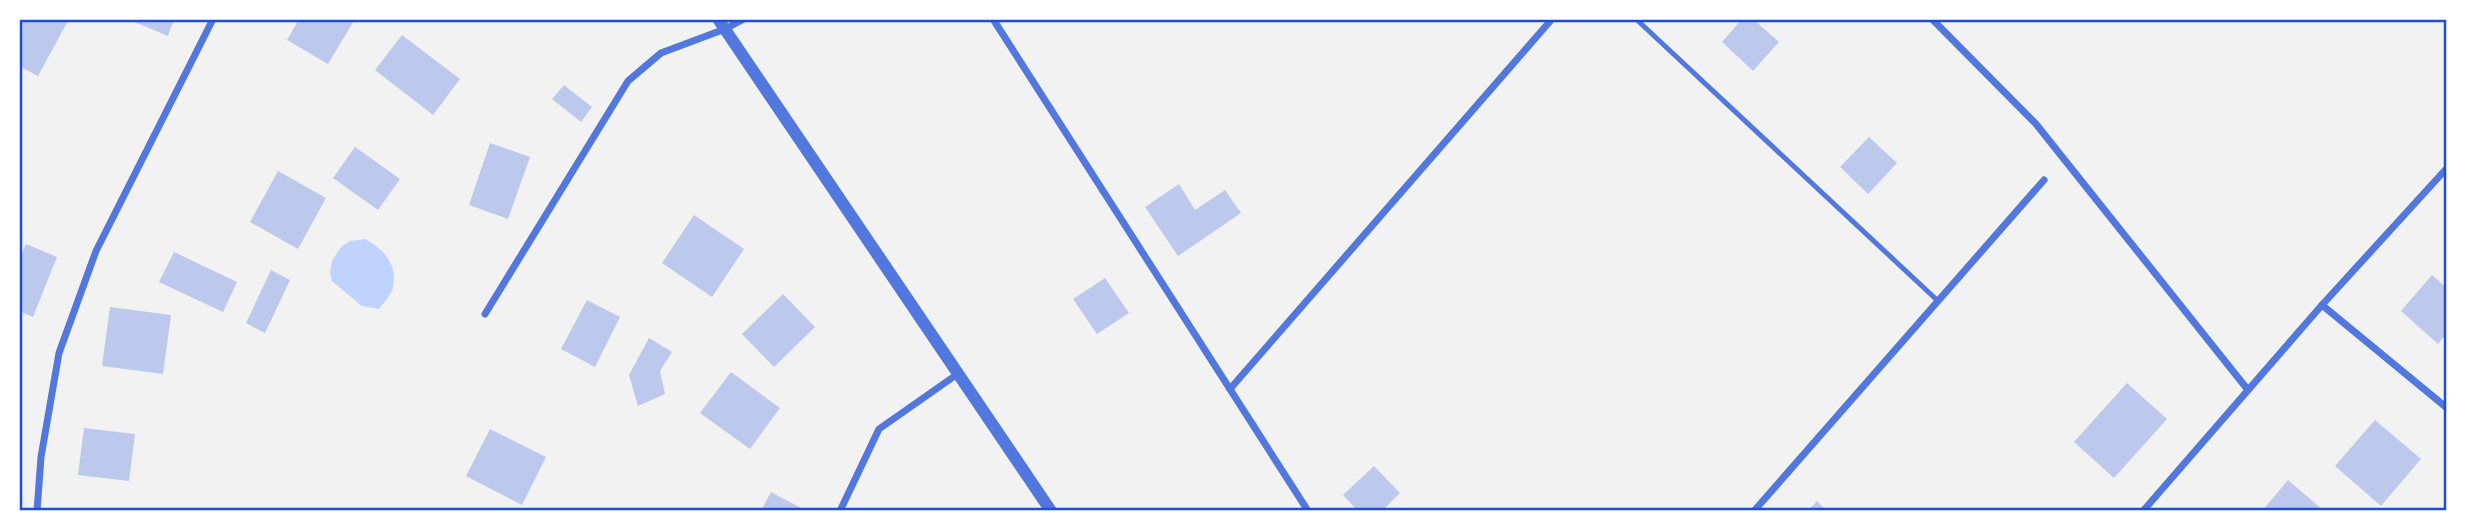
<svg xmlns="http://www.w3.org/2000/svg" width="2466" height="530" viewBox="0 0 2466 530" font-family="Mulish,sans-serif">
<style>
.water{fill:#bfd3fe}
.building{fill:#bdc9ec}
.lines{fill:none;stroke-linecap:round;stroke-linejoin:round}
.service{stroke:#5277de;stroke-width:5}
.minor{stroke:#5277de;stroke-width:7}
.tertiary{stroke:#5277de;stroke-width:12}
.neatline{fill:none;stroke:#1d4ed8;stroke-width:2.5}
</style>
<rect width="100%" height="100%" fill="#f2f2f2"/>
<!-- water -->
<path class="water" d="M 365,239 C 384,249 400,267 392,290 C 390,297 383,303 379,309 L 362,306 L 332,281 L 330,273 L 332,261 L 341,247 L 350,241 Z"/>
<!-- building -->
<g class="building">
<path d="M 21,19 L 69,19 L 38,76 L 19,66 Z"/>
<path d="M 127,19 L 174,19 L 168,36 Z"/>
<path d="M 299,19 L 355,19 L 328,64 L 287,40 Z"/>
<path d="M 1742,19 L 1753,19 L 1779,42 L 1753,71 L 1722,42 Z"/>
<path d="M 402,35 L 460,79 L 433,115 L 375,70 Z"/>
<path d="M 564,85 L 592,107 L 581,122 L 552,99 Z"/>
<path d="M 1869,137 L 1897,163 L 1868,194 L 1840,167 Z"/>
<path d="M 490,143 L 530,157 L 508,219 L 469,205 Z"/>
<path d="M 355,147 L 400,179 L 378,210 L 333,178 Z"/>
<path d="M 278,171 L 326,198 L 298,249 L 250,222 Z"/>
<path d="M 1179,184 L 1195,210 L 1225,190 L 1241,213 L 1178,256 L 1145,207 Z"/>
<path d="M 694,215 L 744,249 L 712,297 L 662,263 Z"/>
<path d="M 26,244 L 57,257 L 33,317 L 19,311 L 19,260 Z"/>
<path d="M 174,252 L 237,282 L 223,312 L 159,282 Z"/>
<path d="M 271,270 L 290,280 L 265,333 L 246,323 Z"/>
<path d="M 2432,275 L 2447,288 L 2447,333 L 2438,344 L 2401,311 Z"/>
<path d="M 1105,278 L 1129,313 L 1097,334 L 1073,299 Z"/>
<path d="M 783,294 L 815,327 L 774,367 L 742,334 Z"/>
<path d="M 587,300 L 620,317 L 595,367 L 561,349 Z"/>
<path d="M 110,307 L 171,315 L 163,374 L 102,366 Z"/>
<path d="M 649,338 L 672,352 L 660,371 L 665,394 L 638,406 L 629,375 Z"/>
<path d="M 731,372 L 780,408 L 750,449 L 700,413 Z"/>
<path d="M 2127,383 L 2167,419 L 2114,478 L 2074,442 Z"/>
<path d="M 2375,420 L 2421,459 L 2381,506 L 2335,466 Z"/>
<path d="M 84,428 L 135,434 L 129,481 L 78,475 Z"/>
<path d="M 490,429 L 546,457 L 522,505 L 466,476 Z"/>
<path d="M 1374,466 L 1400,493 L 1382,511 L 1358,511 L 1343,495 Z"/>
<path d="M 2288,480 L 2324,511 L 2262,511 Z"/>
<path d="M 771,492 L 807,511 L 761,511 Z"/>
<path d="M 1817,501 L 1827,511 L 1808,511 Z"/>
</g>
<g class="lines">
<!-- service -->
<path class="service" d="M 1636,19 L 1938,301"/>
<!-- minor -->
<g class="minor">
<path d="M 993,19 L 1308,511"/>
<path d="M 1932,19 L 2036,124 L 2248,390"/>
<path d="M 2322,305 L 2447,408"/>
<path d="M 485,314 L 628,81 L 661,53 L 725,29 L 744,19"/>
<path d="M 1230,389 L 1552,19"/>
<path d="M 37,511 L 41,457 L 59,353 L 96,251 L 213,19"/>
<path d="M 840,511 L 879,429 L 959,373"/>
<path d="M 1754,511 L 2044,180"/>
<path d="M 2143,511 L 2322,305 L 2447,168"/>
</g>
<!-- tertiary -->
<path class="tertiary" d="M 718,19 L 1051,511"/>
</g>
<!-- border -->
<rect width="2466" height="530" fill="none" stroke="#ffffff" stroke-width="42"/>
<rect x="21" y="21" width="2424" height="488" class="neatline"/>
</svg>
